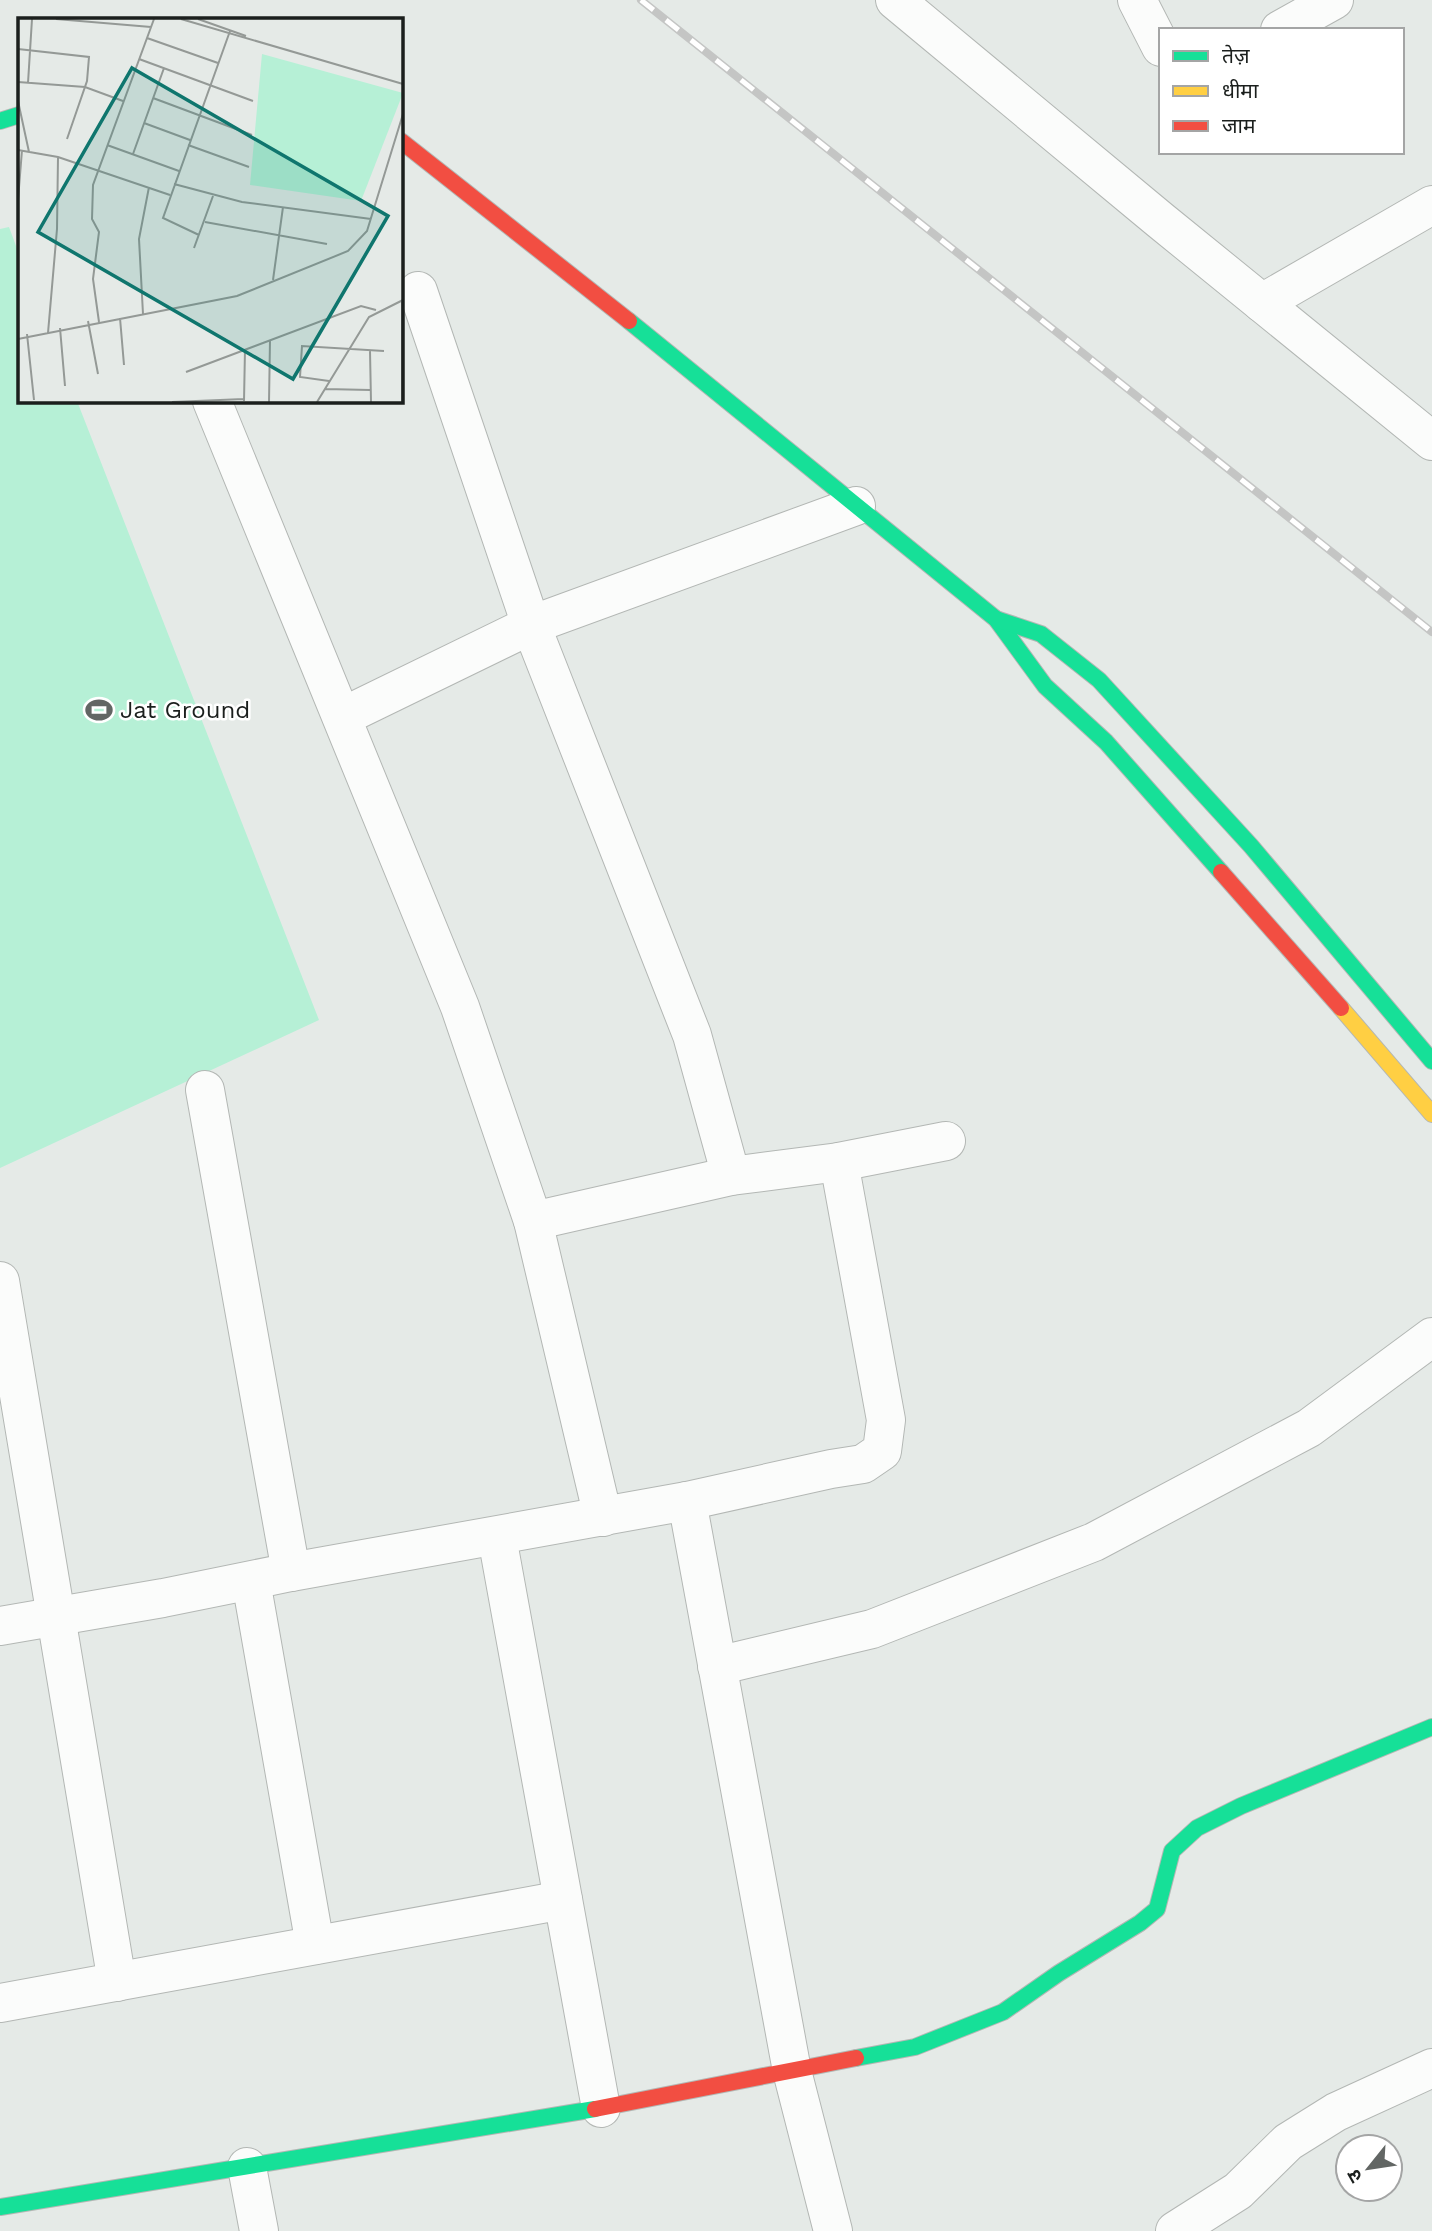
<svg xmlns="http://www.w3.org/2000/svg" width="1432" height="2231" viewBox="0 0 1432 2231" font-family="'Work Sans','Noto Sans Devanagari',sans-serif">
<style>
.green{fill:#b6f0d6}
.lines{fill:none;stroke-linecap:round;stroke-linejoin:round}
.street-casing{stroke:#b3b7b4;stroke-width:40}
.fast-casing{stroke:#b3b7b4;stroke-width:18}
.slow-casing{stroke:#b3b7b4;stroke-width:18}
.jam-casing{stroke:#b3b7b4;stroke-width:18}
.street{stroke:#fbfcfb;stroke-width:38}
.fast{stroke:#16e098;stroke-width:16}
.slow{stroke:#ffcf43;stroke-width:16}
.jam{stroke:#f24e42;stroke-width:16}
.rail-casing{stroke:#c4c5c4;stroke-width:8}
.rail{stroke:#fff;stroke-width:5;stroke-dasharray:16;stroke-linecap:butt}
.labels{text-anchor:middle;stroke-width:5;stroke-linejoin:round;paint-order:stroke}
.poi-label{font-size:24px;fill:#1b1f1d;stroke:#fff;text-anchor:start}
.inset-road{fill:none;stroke:#949996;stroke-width:2}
.view{fill:#0f766e;fill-opacity:0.15;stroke:#0f766e;stroke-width:3.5}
.inset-edge{fill:none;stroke:#1b1f1d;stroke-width:3.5}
</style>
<rect width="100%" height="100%" fill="#e5eae7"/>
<!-- green -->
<path class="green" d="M 9,227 L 19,254 L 19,401 L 77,401 L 319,1020 L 0,1168 L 0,229 Z"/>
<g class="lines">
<defs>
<g id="street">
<path d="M 895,0 L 1160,220 L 1432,441"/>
<path d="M 1137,0 L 1161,47"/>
<path d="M 1280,30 L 1334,0"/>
<path d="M 418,291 L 531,625 L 692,1035 L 731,1176"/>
<path d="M 1262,303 L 1432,205"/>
<path d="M 212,401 L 460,1007 L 533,1221 L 603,1517"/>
<path d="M 342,717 L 531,625 L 856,506"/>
<path d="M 205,1090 L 291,1572"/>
<path d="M 533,1221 L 731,1176 L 839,1162 L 946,1141"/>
<path d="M 0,1281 L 117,1982"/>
<path d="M 687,1501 L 792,2071 L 833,2231"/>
<path d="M 497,1537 L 601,2108"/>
<path d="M 251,1581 L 315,1945"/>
<path d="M 0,1626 L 163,1598 L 291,1572 L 687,1501 L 831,1469 L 863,1464 L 882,1451 L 886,1420 L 839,1162"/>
<path d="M 717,1666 L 872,1629 L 1094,1542 L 1309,1428 L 1432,1337"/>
<path d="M 0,2003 L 563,1900"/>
<path d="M 247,2167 L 259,2231"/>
<path d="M 1175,2231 L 1238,2191 L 1288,2142 L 1336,2112 L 1432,2068"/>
</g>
<g id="fast">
<path d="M 0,121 L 19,115"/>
<path d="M 629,321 L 996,619 L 1045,686 L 1106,742 L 1221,872"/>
<path d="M 996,619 L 1041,634 L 1099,680 L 1251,846 L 1432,1061"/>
<path d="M 856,2058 L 915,2047 L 1003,2012 L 1059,1973 L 1140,1923 L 1157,1909 L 1172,1851 L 1197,1828 L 1241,1806 L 1432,1727"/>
<path d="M 0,2207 L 595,2109"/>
</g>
<path id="slow" d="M 1341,1008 L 1432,1114"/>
<g id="jam">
<path d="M 401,141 L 629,321"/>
<path d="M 1221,872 L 1341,1008"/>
<path d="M 595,2109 L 856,2058"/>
</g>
</defs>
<!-- street casing -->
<use href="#street" class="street-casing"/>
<!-- fast casing -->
<use href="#fast" class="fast-casing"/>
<!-- slow casing -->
<use href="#slow" class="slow-casing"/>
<!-- jam casing -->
<use href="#jam" class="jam-casing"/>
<!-- street -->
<use href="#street" class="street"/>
<!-- fast -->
<use href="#fast" class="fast"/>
<!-- slow -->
<use href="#slow" class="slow"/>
<!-- jam -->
<use href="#jam" class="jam"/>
<defs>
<path id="rail" d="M 641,0 L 1432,632"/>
</defs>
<!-- rail casing -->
<use href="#rail" class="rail-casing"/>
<!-- rail -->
<use href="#rail" class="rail"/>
</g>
<!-- icons -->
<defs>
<symbol id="stadium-bare" viewBox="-9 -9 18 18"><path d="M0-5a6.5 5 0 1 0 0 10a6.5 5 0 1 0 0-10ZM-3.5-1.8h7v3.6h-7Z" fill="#626664" stroke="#fff" stroke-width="2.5" paint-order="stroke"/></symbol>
</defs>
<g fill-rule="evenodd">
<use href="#stadium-bare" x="80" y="691" width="38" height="38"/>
</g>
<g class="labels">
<!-- poi labels -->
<g class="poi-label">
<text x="120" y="718">Jat Ground</text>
</g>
</g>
<!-- overview -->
<g transform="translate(18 18)">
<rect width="385" height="385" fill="#e5eae7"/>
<path d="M 244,36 L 385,75 L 343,183 L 232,167 Z" fill="#b6f0d6"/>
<path class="inset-road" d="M 38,1 L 133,9M 163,1 L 385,66M 180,1 L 228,18M 129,20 L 200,45M 0,31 L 71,39 L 69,63 L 49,121M 121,41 L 235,83M 0,64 L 67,69 L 105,83M 10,65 L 14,1M 135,80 L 234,117M 0,83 L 11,134M 126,105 L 172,122M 89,127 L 161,153M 170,127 L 231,149M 0,132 L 40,139 L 152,177M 115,136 L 146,50M 156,166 L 224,184 L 353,201M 0,182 L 4,132M 187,204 L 309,226M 181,217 L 145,200 L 212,13M 176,230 L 195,178M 255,262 L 265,189M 125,296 L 121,221 L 131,169M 102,300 L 106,347M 70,303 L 80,356M 81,304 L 75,261 L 81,214 L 74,201 L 75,167 L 136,1M 42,310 L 47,368M 30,315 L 39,211 L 40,139M 9,316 L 16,382M 0,321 L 219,278 L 330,233 L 349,213 L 385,96M 352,333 L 353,384M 168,354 L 343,288 L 358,292M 311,363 L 282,359 L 284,328 L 366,333M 307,371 L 352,372M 226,383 L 227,331M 154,384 L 226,381M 251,384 L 252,322M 299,384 L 351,299 L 385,282M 384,384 L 384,282"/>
<path class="view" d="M 114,50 L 370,198 L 275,361 L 20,214 Z"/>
<rect width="385" height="385" class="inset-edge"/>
</g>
<!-- legend -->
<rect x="1159" y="28" width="245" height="126" fill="#ffffff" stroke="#a4a5a5" stroke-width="2"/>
<rect x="1173" y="51" width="35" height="10" fill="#16e098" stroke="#a4a5a5" stroke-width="2"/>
<text x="1222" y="63" font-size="21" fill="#1b1f1d">तेज़</text>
<rect x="1173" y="86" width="35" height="10" fill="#ffcf43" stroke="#a4a5a5" stroke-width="2"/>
<text x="1222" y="98" font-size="21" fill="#1b1f1d">धीमा</text>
<rect x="1173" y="121" width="35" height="10" fill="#f24e42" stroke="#a4a5a5" stroke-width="2"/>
<text x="1222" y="133" font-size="21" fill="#1b1f1d">जाम</text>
<!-- north arrow -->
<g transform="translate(1369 2168) rotate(240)"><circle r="33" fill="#ffffff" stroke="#a4a5a5" stroke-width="2"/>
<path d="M0-5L12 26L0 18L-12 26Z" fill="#626664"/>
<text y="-10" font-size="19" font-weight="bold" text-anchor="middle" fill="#1b1f1d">उ</text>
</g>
</svg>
